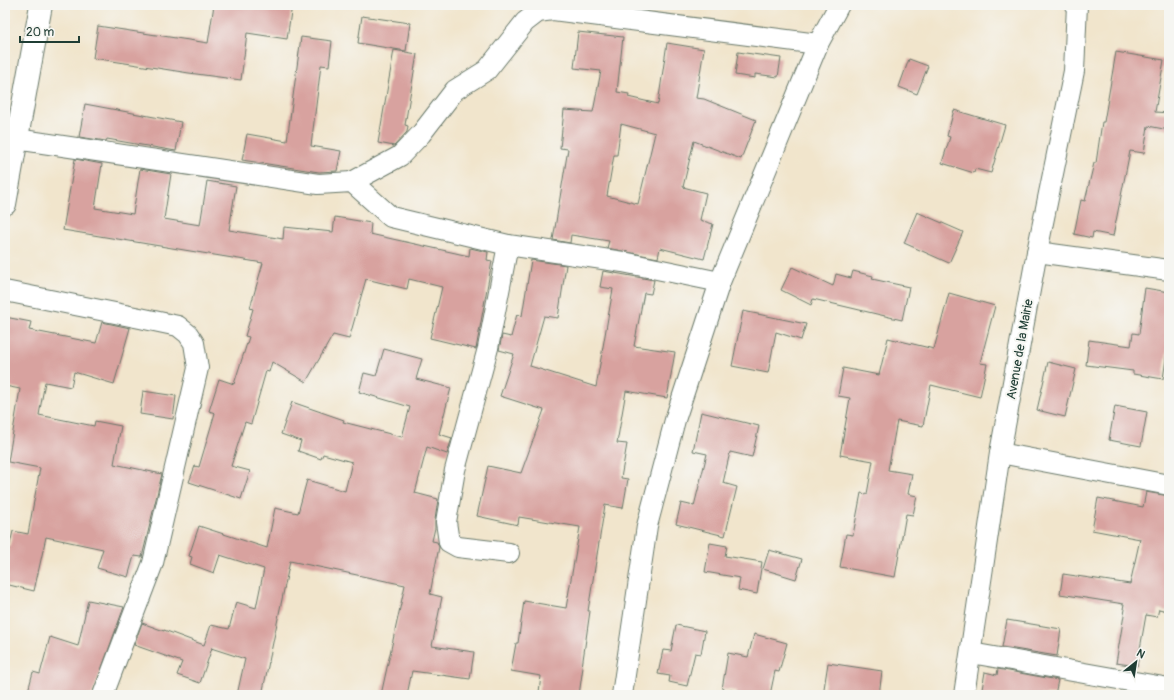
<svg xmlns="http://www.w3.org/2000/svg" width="1174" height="700" viewBox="0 0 1174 700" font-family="Pangolin,sans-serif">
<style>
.building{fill:#d8a29f;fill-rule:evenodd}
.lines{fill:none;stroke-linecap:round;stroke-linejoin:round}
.minor-casing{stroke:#687869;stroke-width:22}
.tertiary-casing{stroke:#687869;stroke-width:24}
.minor{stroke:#fff;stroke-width:20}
.tertiary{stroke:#fff;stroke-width:22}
.labels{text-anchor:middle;stroke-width:4;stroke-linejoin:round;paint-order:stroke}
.street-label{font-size:13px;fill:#1f3d34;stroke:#f6f6f2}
</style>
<rect width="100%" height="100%" fill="#f6f6f2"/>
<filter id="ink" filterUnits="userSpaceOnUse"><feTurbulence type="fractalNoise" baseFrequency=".025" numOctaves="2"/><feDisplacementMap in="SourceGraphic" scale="8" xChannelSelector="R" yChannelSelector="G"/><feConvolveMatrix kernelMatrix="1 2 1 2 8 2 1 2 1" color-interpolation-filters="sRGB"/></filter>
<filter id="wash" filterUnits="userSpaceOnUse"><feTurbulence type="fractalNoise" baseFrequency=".012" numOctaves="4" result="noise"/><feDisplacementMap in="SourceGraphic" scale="16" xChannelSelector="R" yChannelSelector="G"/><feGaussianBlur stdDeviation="0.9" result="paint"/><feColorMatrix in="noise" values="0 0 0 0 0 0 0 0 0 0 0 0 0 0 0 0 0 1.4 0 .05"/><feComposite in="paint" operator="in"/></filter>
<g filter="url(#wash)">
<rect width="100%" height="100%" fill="#f1e5cc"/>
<g id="blocks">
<!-- building -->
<g class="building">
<path d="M 214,5 L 292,5 L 287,39 L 247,33 L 241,80 L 189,73 L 93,58 L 98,26 L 208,43 Z"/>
<path d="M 362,16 L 410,23 L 406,51 L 358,43 Z"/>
<path d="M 578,32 L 623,37 L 617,92 L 629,94 L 628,97 L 658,104 L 667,43 L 704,49 L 696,98 L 704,99 L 756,120 L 741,159 L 694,141 L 683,187 L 706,193 L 700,220 L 713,224 L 704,259 L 660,248 L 658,258 L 607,248 L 609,241 L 571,235 L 570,243 L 553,240 L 568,149 L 560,148 L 564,110 L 593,112 L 601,71 L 574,68 ZM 621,124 L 655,133 L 638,204 L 607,196 L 614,155 L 617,155 Z"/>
<path d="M 301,37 L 332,41 L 329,66 L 321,65 L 311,146 L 341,151 L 337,171 L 319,172 L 242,160 L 247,134 L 287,141 Z"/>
<path d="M 394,50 L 417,54 L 405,125 L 408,126 L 407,132 L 394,146 L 378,143 Z"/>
<path d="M 738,52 L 781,58 L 778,77 L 755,74 L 755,78 L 735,75 Z"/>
<path d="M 1116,52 L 1164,60 L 1155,112 L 1169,113 L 1169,130 L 1148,126 L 1144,153 L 1130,151 L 1113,236 L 1093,232 L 1092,238 L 1074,234 L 1081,200 L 1085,201 L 1094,163 L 1096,163 L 1102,122 L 1104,122 Z"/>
<path d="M 909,59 L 928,66 L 917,94 L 899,87 Z"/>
<path d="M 85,104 L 181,122 L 176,151 L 107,139 L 106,141 L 79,137 Z"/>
<path d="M 954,110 L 1005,125 L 991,173 L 975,169 L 974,173 L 942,163 L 950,137 L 947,136 Z"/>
<path d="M 75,159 L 102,164 L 95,208 L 133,214 L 140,169 L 171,174 L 164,219 L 200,225 L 207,181 L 236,186 L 229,230 L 283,239 L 284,227 L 333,232 L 335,217 L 371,223 L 370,234 L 469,256 L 470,248 L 488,252 L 487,260 L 492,261 L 476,349 L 430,338 L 442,287 L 409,279 L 407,289 L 366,279 L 349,339 L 333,335 L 306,382 L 272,362 L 269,372 L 266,371 L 251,424 L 245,422 L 231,466 L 250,471 L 241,499 L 189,482 L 195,466 L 199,467 L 215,413 L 209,411 L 219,379 L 234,384 L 249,337 L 245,336 L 253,309 L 250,308 L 263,263 L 63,230 Z"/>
<path d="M 917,212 L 963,232 L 949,263 L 904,243 Z"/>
<path d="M 531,260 L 566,265 L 558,318 L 544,316 L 530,366 L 596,387 L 613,289 L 600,287 L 603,271 L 654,280 L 651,294 L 644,293 L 634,346 L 675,352 L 667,398 L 626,391 L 617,443 L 627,444 L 621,478 L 628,479 L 623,508 L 605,505 L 588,611 L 590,611 L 582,667 L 583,667 L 579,695 L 558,695 L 539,692 L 541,676 L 511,671 L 516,643 L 518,643 L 524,601 L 566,608 L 580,527 L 519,517 L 518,525 L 477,516 L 488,466 L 521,473 L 544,410 L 500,396 L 514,354 L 499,350 L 502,335 L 511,337 L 517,314 L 522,316 Z"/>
<path d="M 792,267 L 833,286 L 836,274 L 851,278 L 853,271 L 873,276 L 872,279 L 909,287 L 902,320 L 813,299 L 811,305 L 781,290 Z"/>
<path d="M 1145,288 L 1169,292 L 1169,338 L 1163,379 L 1133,374 L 1133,371 L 1086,365 L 1089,340 L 1131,346 L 1133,333 L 1139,334 Z"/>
<path d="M 949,293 L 995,306 L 980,363 L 987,364 L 980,397 L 931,385 L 923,426 L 897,421 L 888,470 L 912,474 L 908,494 L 917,496 L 913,515 L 906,514 L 895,577 L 840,567 L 846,534 L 853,535 L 861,493 L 867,494 L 873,461 L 840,455 L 850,398 L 838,396 L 843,368 L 879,375 L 888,338 L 934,349 Z"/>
<path d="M 743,311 L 806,324 L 801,340 L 776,332 L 768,373 L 732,366 Z"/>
<path d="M 5,317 L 31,322 L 29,330 L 96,343 L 102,322 L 130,328 L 114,384 L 74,372 L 71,387 L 45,382 L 39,415 L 94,426 L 95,421 L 121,426 L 114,464 L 162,474 L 142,557 L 134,556 L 128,577 L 97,568 L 103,549 L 46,537 L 34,591 L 5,584 L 5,566 L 13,531 L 28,534 L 40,468 L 8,462 L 20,389 L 5,386 Z"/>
<path d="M 384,349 L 422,359 L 416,379 L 451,388 L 439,434 L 452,438 L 447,454 L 427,447 L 415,493 L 438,499 L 435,520 L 435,528 L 432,541 L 437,542 L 439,547 L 430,594 L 442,597 L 432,646 L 474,652 L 470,679 L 412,671 L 407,695 L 381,695 L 405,585 L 290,561 L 262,695 L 237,695 L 245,659 L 211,648 L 212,648 L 200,683 L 177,675 L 182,662 L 134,645 L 142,623 L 164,631 L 164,630 L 204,645 L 211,625 L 229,629 L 236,602 L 256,608 L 264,569 L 220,555 L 214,573 L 190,564 L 192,557 L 189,556 L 199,526 L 267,548 L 275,508 L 298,513 L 307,480 L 345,491 L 352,462 L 323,454 L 321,459 L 298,451 L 301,441 L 281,434 L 292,402 L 344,420 L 343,422 L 402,437 L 410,407 L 359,392 L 364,373 L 376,376 Z"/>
<path d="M 1048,362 L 1076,369 L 1065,417 L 1037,410 Z"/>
<path d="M 143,391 L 176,396 L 173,419 L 140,414 Z"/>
<path d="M 1115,406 L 1147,412 L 1141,446 L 1109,440 Z"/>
<path d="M 701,412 L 759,426 L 752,457 L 730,452 L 723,483 L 737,487 L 725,536 L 676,524 L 681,503 L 694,506 L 707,454 L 693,451 Z"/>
<path d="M 1146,492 L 1169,496 L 1169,602 L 1167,611 L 1159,609 L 1157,617 L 1146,615 L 1137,666 L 1116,663 L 1125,609 L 1123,609 L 1124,604 L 1060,594 L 1063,574 L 1130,584 L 1140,539 L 1092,530 L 1098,498 L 1143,507 Z"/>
<path d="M 710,543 L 727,546 L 725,556 L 762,562 L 757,594 L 738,590 L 740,578 L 705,572 Z"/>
<path d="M 769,550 L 802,559 L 796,579 L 763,569 Z"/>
<path d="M 88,600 L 124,607 L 92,695 L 27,695 L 33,672 L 40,674 L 50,637 L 78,646 Z"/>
<path d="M 1007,620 L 1061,629 L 1057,656 L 1002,647 Z"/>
<path d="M 676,625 L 705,631 L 701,654 L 695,653 L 687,686 L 669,682 L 670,676 L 658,674 L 663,650 L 671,651 Z"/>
<path d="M 754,634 L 787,643 L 779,672 L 775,671 L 770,695 L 736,695 L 737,691 L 722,689 L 728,653 L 748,657 Z"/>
<path d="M 828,663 L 882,671 L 879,695 L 823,695 Z"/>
<path d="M 998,669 L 1058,680 L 1055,695 L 981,695 L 985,672 L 997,675 Z"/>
</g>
</g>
</g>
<g filter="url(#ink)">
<use href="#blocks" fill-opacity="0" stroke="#687869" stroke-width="1"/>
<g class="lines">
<defs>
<g id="minor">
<path d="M 16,139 L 318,184 L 352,182 L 391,217 L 508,245 L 623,262 L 720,282"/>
<path d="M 352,182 L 400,156 L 421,134 L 455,90 L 487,70 L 525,22 L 538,12 L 553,10 L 818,44"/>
<path d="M 508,245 L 488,348 L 455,470 L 446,522 L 449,542 L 458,547 L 509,553"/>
<path d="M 1037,252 L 1169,270"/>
<path d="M 5,291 L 140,318 L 178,326 L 188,334 L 194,343 L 198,368 L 153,563 L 103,695"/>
<path d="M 1000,453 L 1169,485"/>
<path d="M 971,653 L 1169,688"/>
<path d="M 622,695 L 647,526 L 675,420 L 720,282 L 818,44 L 839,5"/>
<path d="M 964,695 L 1000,453 L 1037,252 L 1074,71 L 1077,5"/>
</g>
<path id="tertiary" d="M 5,204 L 41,5"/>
</defs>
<!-- minor casing -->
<use href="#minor" class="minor-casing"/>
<!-- tertiary casing -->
<use href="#tertiary" class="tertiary-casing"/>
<!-- minor -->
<use href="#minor" class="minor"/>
<!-- tertiary -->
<use href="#tertiary" class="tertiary"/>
</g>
</g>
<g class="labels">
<!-- street labels -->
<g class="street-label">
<text transform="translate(1019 349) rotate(-80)" y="5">Avenue de la Mairie</text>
</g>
</g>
<!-- margin -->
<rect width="1174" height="700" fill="none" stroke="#f6f6f2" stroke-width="20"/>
<!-- north arrow -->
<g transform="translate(1136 662) rotate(30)" stroke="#f6f6f2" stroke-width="3" paint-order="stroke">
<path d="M0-3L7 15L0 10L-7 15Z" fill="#1f3d34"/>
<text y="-6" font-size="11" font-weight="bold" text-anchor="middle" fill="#1f3d34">N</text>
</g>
<!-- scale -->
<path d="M20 36v6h59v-6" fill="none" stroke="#1f3d34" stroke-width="2"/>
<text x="26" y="36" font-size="12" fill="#1f3d34" stroke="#f6f6f2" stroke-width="3" paint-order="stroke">20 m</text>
</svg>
